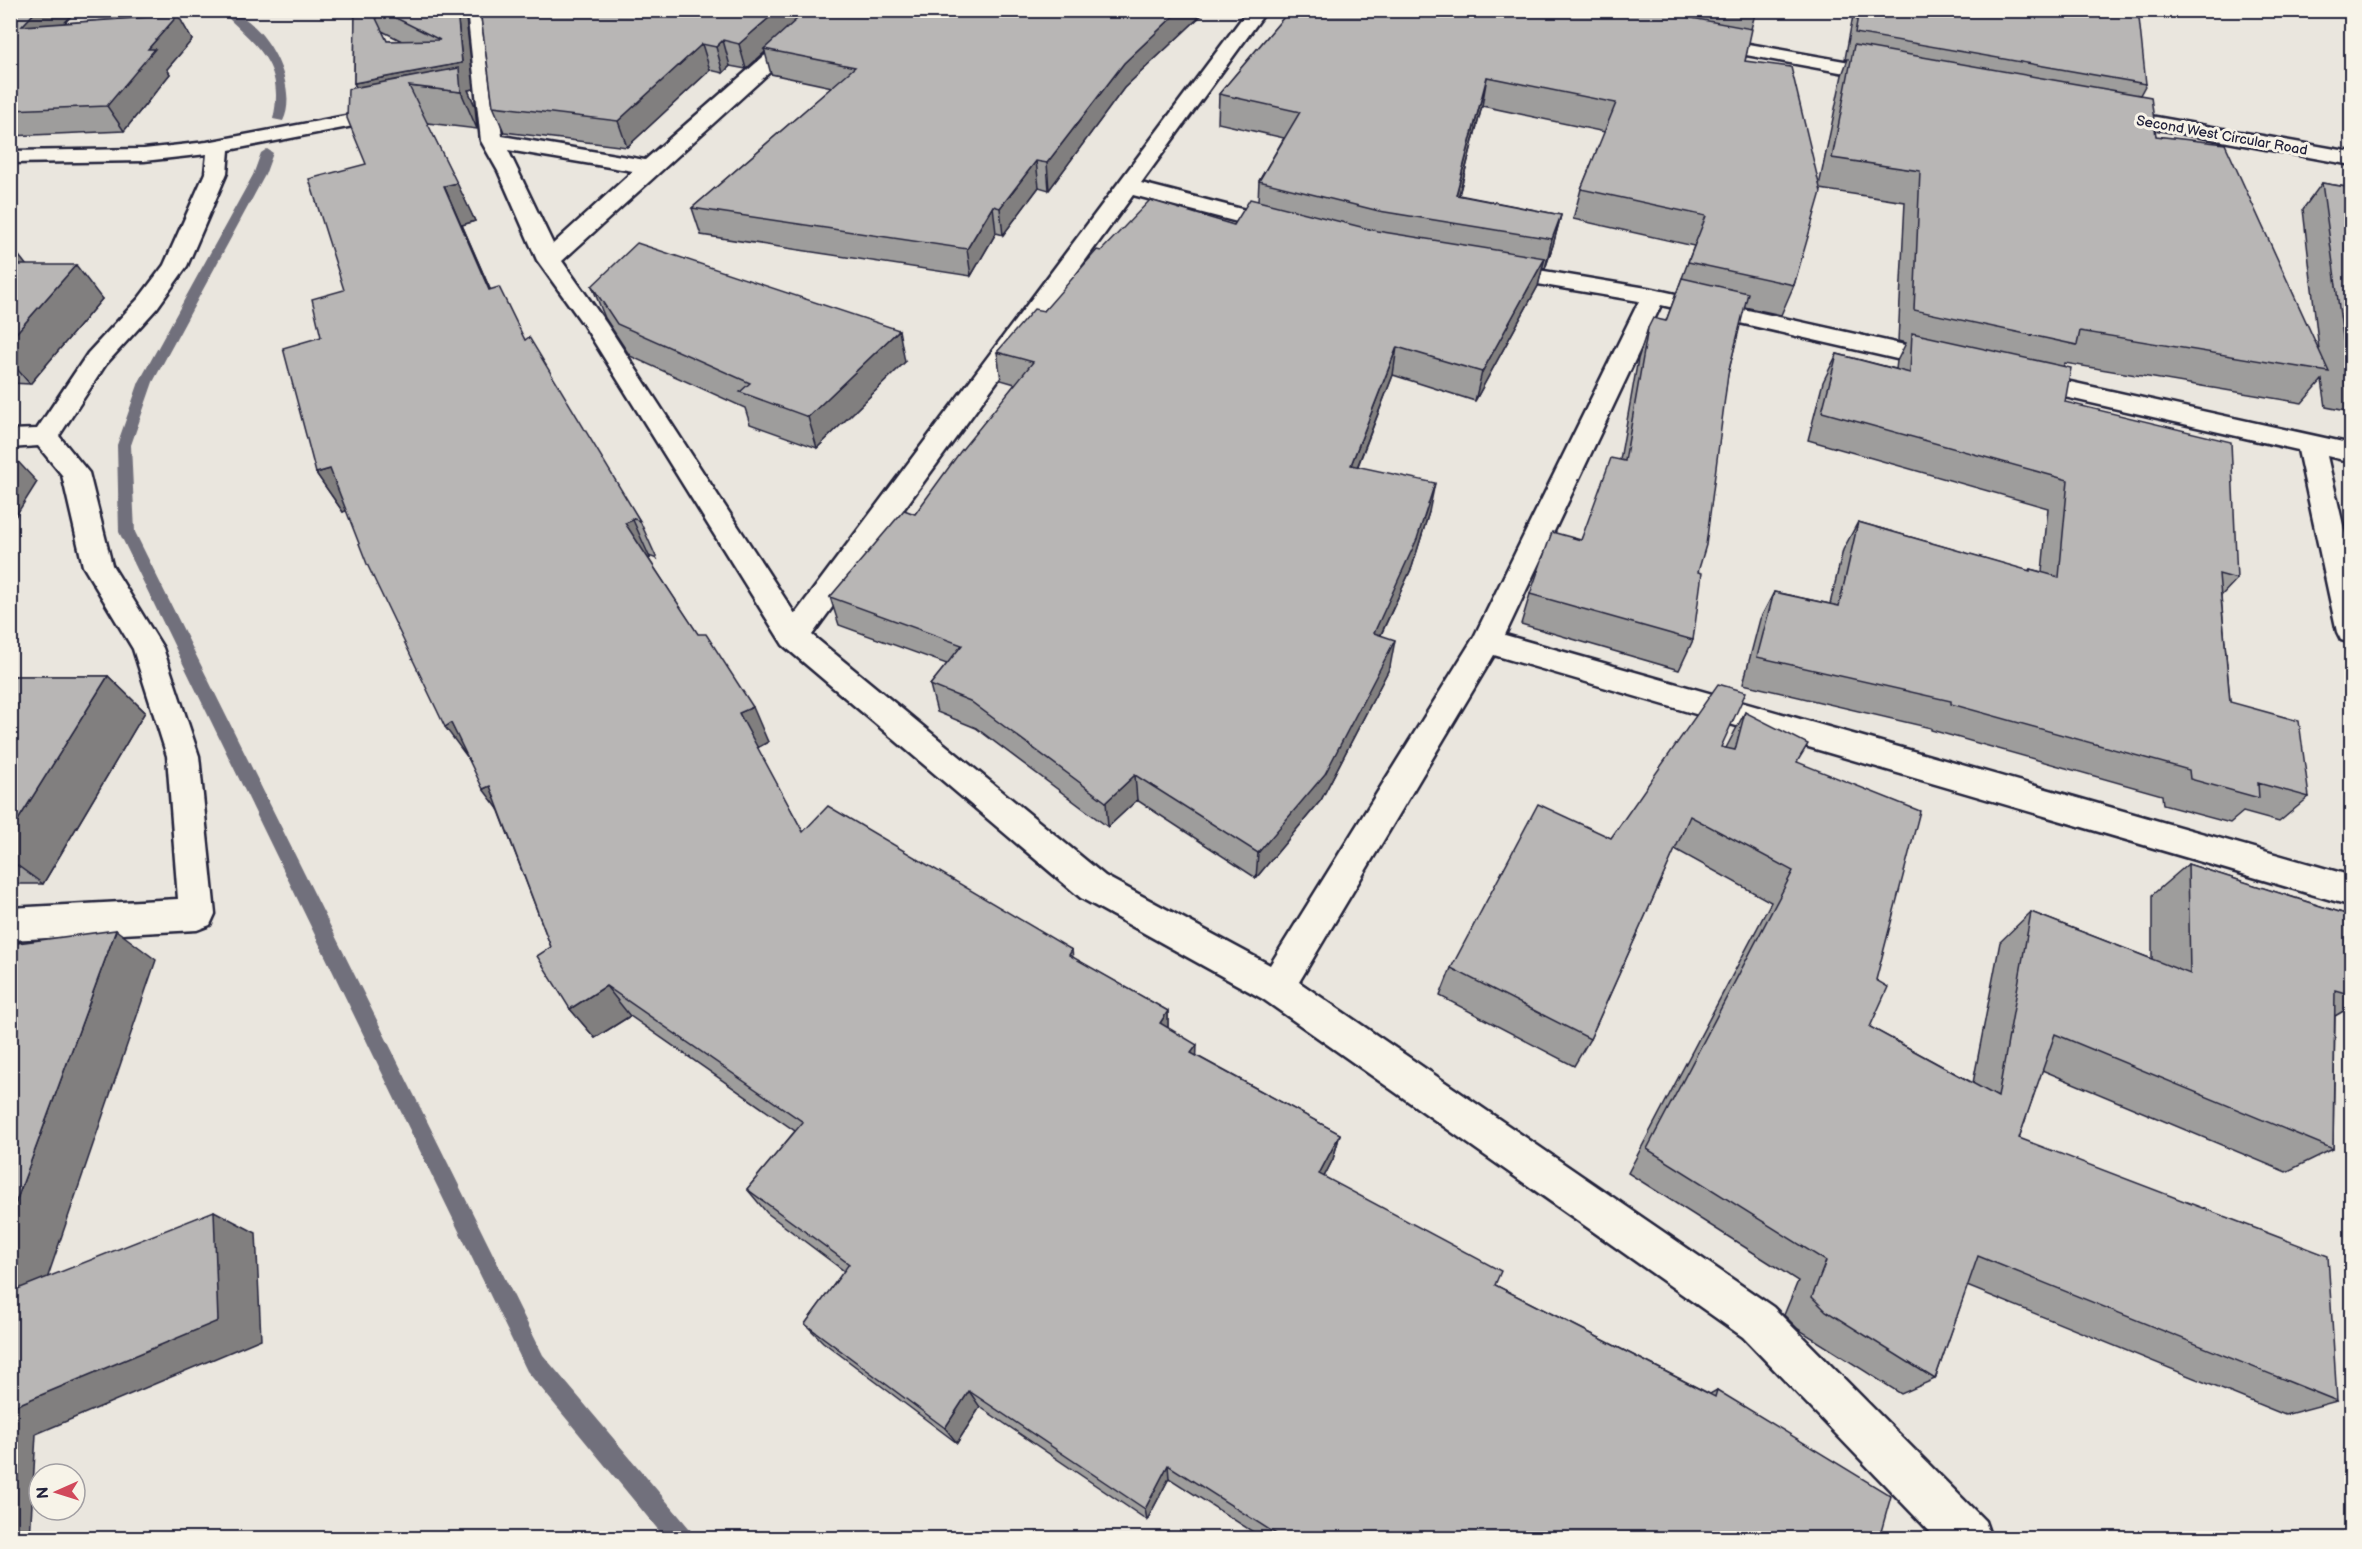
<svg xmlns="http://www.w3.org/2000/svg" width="2362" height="1549" viewBox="0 0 2362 1549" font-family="'Balsamiq Sans',sans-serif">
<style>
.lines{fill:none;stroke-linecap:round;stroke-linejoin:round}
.stream{fill:#716f7b;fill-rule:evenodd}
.street-casing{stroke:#22223b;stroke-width:5}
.secondary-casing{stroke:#22223b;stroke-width:5}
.street{fill:#f7f3e8;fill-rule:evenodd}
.secondary{fill:#f7f3e8;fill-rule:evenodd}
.wall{fill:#9e9d9c;stroke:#22223b;stroke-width:1.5;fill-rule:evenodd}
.shaded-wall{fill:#817f7f;stroke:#22223b;stroke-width:1.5}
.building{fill:#b8b6b5;stroke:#22223b;stroke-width:1.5}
.labels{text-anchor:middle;stroke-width:6;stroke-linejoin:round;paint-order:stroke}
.far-street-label{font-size:14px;fill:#22223b;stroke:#f7f3e8}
</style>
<rect width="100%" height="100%" fill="#eae6de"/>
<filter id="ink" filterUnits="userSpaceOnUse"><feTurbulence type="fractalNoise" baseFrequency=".0167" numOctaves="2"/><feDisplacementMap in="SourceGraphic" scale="12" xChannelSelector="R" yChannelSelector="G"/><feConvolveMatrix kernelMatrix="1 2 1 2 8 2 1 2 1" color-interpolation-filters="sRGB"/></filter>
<g filter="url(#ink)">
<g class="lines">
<!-- stream -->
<g class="stream">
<path d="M 220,10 C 261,10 301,85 283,121 L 273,119 C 286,63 255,45 220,10 Z"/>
<path d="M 267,149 L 273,153 L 265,175 L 153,382 L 131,445 L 135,532 L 543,1355 L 690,1529 L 694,1538 L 665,1538 L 527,1371 L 119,532 L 117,445 L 139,382 L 253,175 L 261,153 Z"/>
</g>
<defs>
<g id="street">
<path d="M 467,10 L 486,10 L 502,136 L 645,160 L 817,10 L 838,10 L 562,261 L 606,323 L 795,614 L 1248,10 L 1267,10 L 1141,183 L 1292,222 L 1295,227 L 1292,232 L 1284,234 L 1133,195 L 812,635 L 1105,876 L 1270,965 L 1474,637 L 1639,301 L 1496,277 L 1488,275 L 1484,270 L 1488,265 L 1496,263 L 1653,289 L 1954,356 L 1958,362 L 1954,368 L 1945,370 L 1661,305 L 1505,635 L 2352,876 L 2352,906 L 1494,655 L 1299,982 L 1773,1307 L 1985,1521 L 1991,1538 L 1936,1538 L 1743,1337 L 1263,999 L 1081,898 L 783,645 L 583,324 L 537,260 L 498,171 L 481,141 ZM 508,150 L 633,171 L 553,244 Z"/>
<path d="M 393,107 L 400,109 L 403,113 L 400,117 L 229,150 L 227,173 L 187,266 L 157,308 L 106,364 L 59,436 L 89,473 L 112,565 L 163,648 L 199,756 L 215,914 L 210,925 L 197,930 L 10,940 L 10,908 L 178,899 L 167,756 L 133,649 L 83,566 L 62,475 L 38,446 L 10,448 L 10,430 L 37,429 L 88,353 L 139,298 L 164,265 L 205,173 L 207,154 L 144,161 L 10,163 L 10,151 L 144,149 L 207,142 Z"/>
<path d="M 2025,372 L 2352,444 L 2352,462 L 2327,456 L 2352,564 L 2352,643 L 2341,640 L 2337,632 L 2298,450 L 2016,386 L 2012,380 L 2016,374 Z"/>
</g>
<g id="secondary">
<path d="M 1704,36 L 1889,69 L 1896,71 L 1899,75 L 1896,79 L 1889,81 L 1697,46 L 1694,42 L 1697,38 Z"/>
<path d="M 2111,109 L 2352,152 L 2352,165 L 2104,119 L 2101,115 L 2104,111 Z"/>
</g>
</defs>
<!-- street casing -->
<use href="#street" class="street-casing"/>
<!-- secondary casing -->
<use href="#secondary" class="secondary-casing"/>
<!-- street -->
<use href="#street" class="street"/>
<!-- secondary -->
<use href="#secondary" class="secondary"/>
</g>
<!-- wall -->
<g class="wall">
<path d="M 10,10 L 69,10 L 72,15 L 65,23 L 178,15 L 192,40 L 167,69 L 170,74 L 124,131 L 10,136 Z"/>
<path d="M 341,10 L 465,10 L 474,89 L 468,90 L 475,106 L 477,129 L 427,123 L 475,221 L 462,225 L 490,289 L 525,340 L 640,521 L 657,559 L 649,556 L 650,558 L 648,558 L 768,742 L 757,748 L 803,832 L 1072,950 L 1073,958 L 1168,1011 L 1168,1028 L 1197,1056 L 1340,1134 L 1333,1159 L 1324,1177 L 1495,1285 L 1710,1394 L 1717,1390 L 1879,1539 L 1264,1539 L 1169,1478 L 1147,1520 L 980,1407 L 957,1443 L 823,1342 L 805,1324 L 844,1271 L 767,1213 L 747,1189 L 795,1131 L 630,1016 L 595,1038 L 570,1009 L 551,947 L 499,811 L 346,510 L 343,512 L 316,473 L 321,337 L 344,290 L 366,164 L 356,87 L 354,83 L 355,17 ZM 382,31 L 402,41 L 387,41 Z"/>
<path d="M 480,10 L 1207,10 L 1124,88 L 1049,190 L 1039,187 L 1003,235 L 996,233 L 971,276 L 701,235 L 692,208 L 832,87 L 771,74 L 765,52 L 746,69 L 730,66 L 723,73 L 710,70 L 627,147 L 504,132 L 493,106 Z"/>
<path d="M 1290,10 L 1756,10 L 1751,29 L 1745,61 L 1819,186 L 1842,75 L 1848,59 L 1845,59 L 1854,10 L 2097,10 L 2146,84 L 2140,95 L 2156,136 L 2319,350 L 2303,209 L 2322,183 L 2352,188 L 2352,412 L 2326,407 L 2322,380 L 2302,403 L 2065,363 L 2063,367 L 2065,402 L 2237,579 L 2221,596 L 2230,702 L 2309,797 L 2279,822 L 2243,812 L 2230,823 L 2163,805 L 2162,795 L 1931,730 L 1931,728 L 1743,684 L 1760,619 L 1774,592 L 1830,604 L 1843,550 L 1858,522 L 2028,571 L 2030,569 L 2042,572 L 2048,508 L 1808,440 L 1823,382 L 1837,354 L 1896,369 L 1897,361 L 1906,343 L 1898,341 L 1905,202 L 1820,189 L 1794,285 L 1781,315 L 1744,307 L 1728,374 L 1698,572 L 1693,640 L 1679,670 L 1521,624 L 1530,594 L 1581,540 L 1620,460 L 1638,359 L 1648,328 L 1666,321 L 1694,246 L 1573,219 L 1581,189 L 1605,132 L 1482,106 L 1459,195 L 1561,215 L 1553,245 L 1545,269 L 1542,268 L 1538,286 L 1475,401 L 1393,375 L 1358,466 L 1429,512 L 1412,567 L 1381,635 L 1390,667 L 1321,800 L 1256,878 L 1137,800 L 1108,827 L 976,728 L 937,712 L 930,685 L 947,664 L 839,625 L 830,597 L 915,514 L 1015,384 L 1001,380 L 997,352 L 1044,311 L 1101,251 L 1234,225 L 1258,201 L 1259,181 L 1284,138 L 1218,123 L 1219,94 Z"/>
<path d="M 10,252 L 26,265 L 102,299 L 30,384 L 10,383 Z"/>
<path d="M 592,286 L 905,362 L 817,448 L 750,424 L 745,408 L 630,356 L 605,318 Z"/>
<path d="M 10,676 L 108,676 L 145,712 L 43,884 L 10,884 Z"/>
<path d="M 1745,712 L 1797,762 L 1876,980 L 1870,1027 L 1973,1083 L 2000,942 L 2031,912 L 2152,959 L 2152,895 L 2188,864 L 2352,916 L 2352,1006 L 2335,1016 L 2333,1149 L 2286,1172 L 2042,1070 L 2019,1138 L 2337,1401 L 2285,1415 L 1967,1286 L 1935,1379 L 1901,1394 L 1798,1329 L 1784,1315 L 1798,1281 L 1628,1173 L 1771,902 L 1675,849 L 1590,1039 L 1574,1066 L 1440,996 L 1451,968 L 1611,838 L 1721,747 L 1726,748 Z"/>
</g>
<!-- shaded-wall -->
<g class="shaded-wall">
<path d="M 37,10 L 69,10 L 72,15 L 38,50 L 22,26 Z"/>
<path d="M 457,10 L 465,10 L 474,89 L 468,90 L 475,106 L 477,129 L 461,92 L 409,86 L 367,109 L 354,83 L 462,63 Z"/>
<path d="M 778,10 L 813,10 L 764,49 L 765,52 L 746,69 L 739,44 Z"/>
<path d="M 1180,10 L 1207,10 L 1124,88 L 1049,190 L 1047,163 L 1124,63 Z"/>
<path d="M 178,15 L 192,40 L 167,69 L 170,74 L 124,131 L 107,106 L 148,49 Z"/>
<path d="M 723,40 L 730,66 L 723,73 L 716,47 Z"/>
<path d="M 702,44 L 710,70 L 627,147 L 618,121 Z"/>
<path d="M 1487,77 L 1482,106 L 1451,225 L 1456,195 Z"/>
<path d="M 1036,161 L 1039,187 L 1003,235 L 1000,208 Z"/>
<path d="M 457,183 L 475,221 L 462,225 L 507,328 L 489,290 L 444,186 Z"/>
<path d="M 993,206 L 996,233 L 971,276 L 967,249 Z"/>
<path d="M 1561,215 L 1553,245 L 1545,269 L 1552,239 Z"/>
<path d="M 16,252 L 42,285 L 10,274 L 10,257 Z"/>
<path d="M 1545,258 L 1538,286 L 1475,401 L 1482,372 Z"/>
<path d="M 76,265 L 102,299 L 30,384 L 10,361 L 10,340 Z"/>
<path d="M 899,330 L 905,362 L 817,448 L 808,417 Z"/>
<path d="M 1397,347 L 1393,375 L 1347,493 L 1351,465 Z"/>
<path d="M 10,453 L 37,482 L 10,525 Z"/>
<path d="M 330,469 L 356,507 L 343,512 L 316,473 Z"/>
<path d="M 1435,483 L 1429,512 L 1412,567 L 1369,660 L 1374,633 Z"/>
<path d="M 633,520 L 650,558 L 643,561 L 625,523 Z"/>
<path d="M 1395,640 L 1390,667 L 1321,800 L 1256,878 L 1258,853 Z"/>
<path d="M 108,676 L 145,712 L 43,884 L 10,860 L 10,833 Z"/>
<path d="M 753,707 L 768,742 L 755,749 L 739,713 Z"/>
<path d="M 451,723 L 471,762 L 445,727 Z"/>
<path d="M 1135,775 L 1137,800 L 1108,827 L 1106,802 Z"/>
<path d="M 490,786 L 509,823 L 483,789 Z"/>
<path d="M 116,930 L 156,960 L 32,1323 L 10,1316 L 10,1218 Z"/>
<path d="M 606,986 L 630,1016 L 595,1038 L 570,1009 Z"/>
<path d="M 1168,1011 L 1168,1041 L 1160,1023 Z"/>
<path d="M 1197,1045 L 1196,1073 L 1191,1053 Z"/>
<path d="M 1340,1134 L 1333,1159 L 1313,1198 L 1319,1174 Z"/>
<path d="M 214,1211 L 256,1233 L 261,1339 L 36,1434 L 30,1539 L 10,1539 L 10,1408 Z"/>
<path d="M 969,1391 L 980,1407 L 957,1443 L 945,1428 Z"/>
<path d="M 1168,1465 L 1169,1478 L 1147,1520 L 1145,1509 Z"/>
</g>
<!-- building -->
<g class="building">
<path d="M 10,10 L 37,10 L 22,26 L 178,15 L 148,49 L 155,49 L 107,106 L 10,110 Z"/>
<path d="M 355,10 L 372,10 L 387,41 L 440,40 L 380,10 L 457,10 L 462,63 L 354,83 Z"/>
<path d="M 480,10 L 778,10 L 739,44 L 723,40 L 716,47 L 702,44 L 618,121 L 493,106 Z"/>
<path d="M 807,10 L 1180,10 L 1124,63 L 1047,163 L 1036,161 L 1000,208 L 993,206 L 967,249 L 692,208 L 855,67 L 764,49 Z"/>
<path d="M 1290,10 L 1648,10 L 1752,29 L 1745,61 L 1791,67 L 1821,192 L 1794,285 L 1688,262 L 1706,216 L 1581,189 L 1616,103 L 1487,77 L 1456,195 L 1561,215 L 1552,239 L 1379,211 L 1259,181 L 1300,112 L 1219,94 Z"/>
<path d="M 1743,10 L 1756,10 L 1756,13 Z"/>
<path d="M 1859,10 L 2097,10 L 2139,18 L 2146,84 L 1855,33 Z"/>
<path d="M 1854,45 L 2151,97 L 2156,136 L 2225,144 L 2329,372 L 2080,331 L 2077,345 L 1914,310 L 1920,171 L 1832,158 Z"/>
<path d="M 459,68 L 461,92 L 409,86 L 457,183 L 444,186 L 489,290 L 499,287 L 525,340 L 529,337 L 640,521 L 631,518 L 633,520 L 625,523 L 698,634 L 706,634 L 753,707 L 739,713 L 803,832 L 828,806 L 1072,950 L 1069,955 L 1168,1011 L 1160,1023 L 1197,1045 L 1191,1053 L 1340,1134 L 1319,1174 L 1501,1271 L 1495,1285 L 1715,1397 L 1717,1390 L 1891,1496 L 1879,1539 L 1284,1539 L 1168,1465 L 1145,1509 L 969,1391 L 945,1428 L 805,1324 L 849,1264 L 747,1189 L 803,1122 L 606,986 L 570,1009 L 537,956 L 551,947 L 490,786 L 483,789 L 451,723 L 445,727 L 367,564 L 330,469 L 316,473 L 283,348 L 321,337 L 312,299 L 344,290 L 309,179 L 366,164 L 347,118 L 348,89 Z"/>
<path d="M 2322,183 L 2352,188 L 2352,381 L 2349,381 Z"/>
<path d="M 1250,199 L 1377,231 L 1545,258 L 1482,372 L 1397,347 L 1351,465 L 1435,483 L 1417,539 L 1374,633 L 1395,640 L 1325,774 L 1258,853 L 1135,775 L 1106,802 L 970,701 L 930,685 L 962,645 L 830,597 L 904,510 L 915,514 L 960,452 L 1033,362 L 997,352 L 1034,309 L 1044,311 L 1097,250 L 1101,251 L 1150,200 L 1234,225 Z"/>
<path d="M 637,243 L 899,330 L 808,417 L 740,392 L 750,383 L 617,324 L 592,286 Z"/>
<path d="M 10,252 L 16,252 L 10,257 Z"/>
<path d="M 10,265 L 76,265 L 10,340 Z"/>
<path d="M 1682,278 L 1748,293 L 1728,374 L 1706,545 L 1698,572 L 1702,573 L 1693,640 L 1530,594 L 1552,532 L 1581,540 L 1611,458 L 1625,461 L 1648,328 L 1653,318 L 1666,321 Z"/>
<path d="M 1912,333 L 2071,368 L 2065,402 L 2231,442 L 2237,579 L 2219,574 L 2230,702 L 2299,721 L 2309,797 L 2258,783 L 2259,798 L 2190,779 L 2189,770 L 1951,704 L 1951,701 L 1757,657 L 1774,592 L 1839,606 L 1858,522 L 2030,571 L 2030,569 L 2059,577 L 2068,480 L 1822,412 L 1837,354 L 1910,373 Z"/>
<path d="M 10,676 L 108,676 L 10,833 Z"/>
<path d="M 1718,684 L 1746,692 L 1721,747 L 1735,750 L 1745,712 L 1808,744 L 1797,762 L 1920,811 L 1876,980 L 1888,987 L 1870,1027 L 1998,1097 L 2031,912 L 2190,974 L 2188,864 L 2352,916 L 2352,995 L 2335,990 L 2333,1149 L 2055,1034 L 2019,1138 L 2328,1256 L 2337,1401 L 1978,1256 L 1935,1379 L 1826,1311 L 1812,1297 L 1826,1261 L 1647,1149 L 1793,871 L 1690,816 L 1590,1039 L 1451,968 L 1538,804 L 1611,838 Z"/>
<path d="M 116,930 L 10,1218 L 10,944 Z"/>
<path d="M 214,1211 L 218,1321 L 10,1408 L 10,1292 Z"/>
</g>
</g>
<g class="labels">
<!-- far-street labels -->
<g class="far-street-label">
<text transform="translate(2222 135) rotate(10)" y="5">Second West Circular Road</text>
</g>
</g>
<!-- margin -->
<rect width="2362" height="1549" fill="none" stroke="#f7f3e8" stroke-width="36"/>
<rect x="18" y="18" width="2326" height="1513" fill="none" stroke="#22223b" stroke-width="2" filter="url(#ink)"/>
<!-- north arrow -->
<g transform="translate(57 1492) rotate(267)"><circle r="28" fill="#f7f3e8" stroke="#a29fa3" stroke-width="1.5"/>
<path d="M0-4.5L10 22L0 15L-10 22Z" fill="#d1495b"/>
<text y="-9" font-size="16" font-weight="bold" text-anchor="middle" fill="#22223b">N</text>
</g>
</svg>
